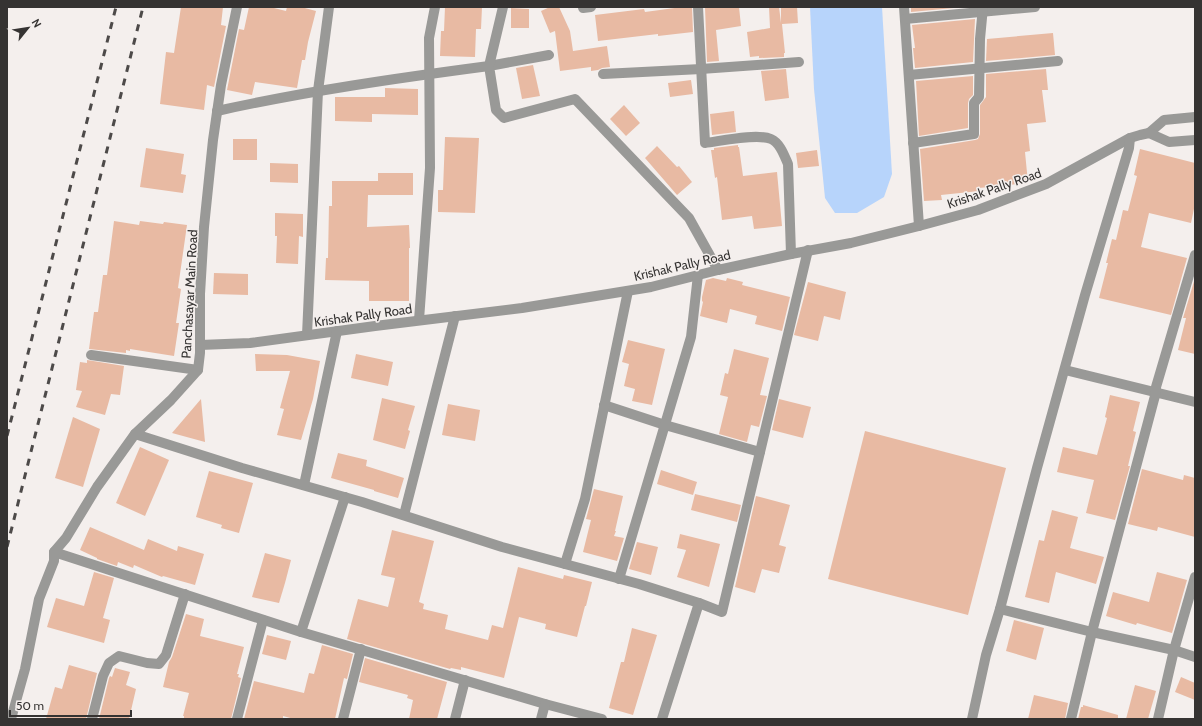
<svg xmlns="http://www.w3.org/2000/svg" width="1202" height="726" viewBox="0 0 1202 726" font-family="Cabin,sans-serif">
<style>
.water{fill:#b7d4fb}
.building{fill:#e8baa3}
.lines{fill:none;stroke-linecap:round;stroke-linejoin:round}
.street{stroke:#999997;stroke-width:10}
.rail{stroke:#4d4a49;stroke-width:3;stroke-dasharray:7 7;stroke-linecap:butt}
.labels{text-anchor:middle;stroke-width:3;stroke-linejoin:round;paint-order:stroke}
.street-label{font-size:13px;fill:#353332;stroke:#f4efed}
</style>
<rect width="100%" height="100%" fill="#f4efed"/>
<!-- water -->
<path class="water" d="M 810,7 L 882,7 L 892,174 L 884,197 L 857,213 L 835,213 L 825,198 L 814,89 Z"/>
<!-- building -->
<g class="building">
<path d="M 181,7 L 223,7 L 221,25 L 226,26 L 214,87 L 207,85 L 204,110 L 160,104 L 166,52 L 174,53 Z"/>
<path d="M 249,7 L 270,7 L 286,11 L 287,7 L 301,7 L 316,11 L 308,42 L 305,60 L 302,60 L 297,88 L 255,82 L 252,95 L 227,90 L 239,29 L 244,30 Z"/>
<path d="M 445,7 L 482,7 L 481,29 L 476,29 L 475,57 L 440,56 L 441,31 L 444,31 Z"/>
<path d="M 550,7 L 559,7 L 570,31 L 573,51 L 607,46 L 610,67 L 602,68 L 598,70 L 591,71 L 591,67 L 560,71 L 555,31 L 550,33 L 541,11 Z"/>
<path d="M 682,7 L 692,7 L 693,32 L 658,36 L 658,34 L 598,41 L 595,15 L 644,9 L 645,12 Z"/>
<path d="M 705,7 L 739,7 L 741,26 L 716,30 L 719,61 L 707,62 Z"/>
<path d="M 769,7 L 779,7 L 781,23 L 781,7 L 797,7 L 798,23 L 782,24 L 785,53 L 784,53 L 784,57 L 759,58 L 759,56 L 750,57 L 747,32 L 770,28 Z"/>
<path d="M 911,7 L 964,7 L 911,12 Z"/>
<path d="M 511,8 L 529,9 L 529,28 L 511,28 Z"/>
<path d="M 975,19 L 973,62 L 915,68 L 913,48 L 915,48 L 912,25 Z"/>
<path d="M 1053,33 L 1055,55 L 986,61 L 987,39 Z"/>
<path d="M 533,65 L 540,96 L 522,99 L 516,68 Z"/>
<path d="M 786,69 L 789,98 L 765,101 L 761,71 Z"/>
<path d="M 1046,69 L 1048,90 L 1042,90 L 1046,122 L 1027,124 L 1030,151 L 1025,152 L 1028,183 L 979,188 L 979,191 L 941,195 L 942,200 L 924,201 L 920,149 L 975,140 L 978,139 L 980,134 L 980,105 L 986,97 L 986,74 Z"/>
<path d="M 973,76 L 973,95 L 969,99 L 968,103 L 968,128 L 919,136 L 916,81 Z"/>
<path d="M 691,80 L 693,94 L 670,97 L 668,83 Z"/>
<path d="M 385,88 L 418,89 L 418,115 L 372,114 L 372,122 L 335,121 L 335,97 L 385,97 Z"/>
<path d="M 624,105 L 640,123 L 626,136 L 610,119 Z"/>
<path d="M 734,111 L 736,132 L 712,135 L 710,114 Z"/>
<path d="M 445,137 L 479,138 L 475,213 L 438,212 L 438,190 L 443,190 Z"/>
<rect x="233" y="139" width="24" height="21"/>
<path d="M 738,145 L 738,147 L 739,147 L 743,176 L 777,172 L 782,226 L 754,229 L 752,216 L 722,220 L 717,177 L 715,178 L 711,150 L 714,150 L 714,148 Z"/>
<path d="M 657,146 L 677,167 L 679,166 L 692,182 L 677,195 L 645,158 Z"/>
<path d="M 146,148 L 184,154 L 181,174 L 186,175 L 183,193 L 140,187 Z"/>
<path d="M 1140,149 L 1195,163 L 1195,204 L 1191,223 L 1149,213 L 1141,247 L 1187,258 L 1171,315 L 1099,298 L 1108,263 L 1106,263 L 1112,239 L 1116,240 L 1123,210 L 1128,211 L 1137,176 L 1134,175 Z"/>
<path d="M 817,150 L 819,166 L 798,168 L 796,153 Z"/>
<path d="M 270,163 L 298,164 L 298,183 L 270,182 Z"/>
<path d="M 378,173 L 413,173 L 413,195 L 368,195 L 367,227 L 409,225 L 410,248 L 409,248 L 409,301 L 369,301 L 369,281 L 325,280 L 326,258 L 328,258 L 329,206 L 332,206 L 332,181 L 378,181 Z"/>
<path d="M 275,213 L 303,214 L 303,237 L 299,236 L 298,264 L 276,263 L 277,236 L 275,236 Z"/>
<path d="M 114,221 L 139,225 L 140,221 L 163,224 L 164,222 L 187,225 L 178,288 L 181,289 L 176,323 L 179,323 L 174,356 L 130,349 L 130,351 L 126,350 L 126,353 L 89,349 L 94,312 L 98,312 L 103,275 L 107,275 Z"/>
<path d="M 214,273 L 248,274 L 248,295 L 213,294 Z"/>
<path d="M 713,278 L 726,281 L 727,278 L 743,282 L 742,285 L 790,297 L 782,331 L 755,324 L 757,316 L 730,309 L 727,323 L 700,316 L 703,302 L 702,301 L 702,297 L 706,280 Z"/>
<path d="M 1195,278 L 1195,354 L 1178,350 L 1186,318 L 1183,318 Z"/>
<path d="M 808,282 L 846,292 L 840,320 L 824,316 L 818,341 L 794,335 Z"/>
<path d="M 628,340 L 665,349 L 652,405 L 632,401 L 635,389 L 624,386 L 629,364 L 622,362 Z"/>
<path d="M 734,349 L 769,358 L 760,395 L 767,396 L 759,427 L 751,425 L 747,442 L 719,434 L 728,397 L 720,395 L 725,373 L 728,374 Z"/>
<path d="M 255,354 L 287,355 L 320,361 L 313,399 L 301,440 L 277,435 L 284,409 L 280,408 L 290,371 L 256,371 Z"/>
<path d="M 356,354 L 393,362 L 388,386 L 351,378 Z"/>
<path d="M 87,360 L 124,366 L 120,395 L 111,394 L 105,415 L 76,407 L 82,391 L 76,390 L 80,362 L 87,363 Z"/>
<path d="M 1110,395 L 1140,402 L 1133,431 L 1136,432 L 1128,466 L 1130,466 L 1115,520 L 1086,513 L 1094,480 L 1057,472 L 1063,447 L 1097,455 L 1107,418 L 1105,417 Z"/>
<path d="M 382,398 L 415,406 L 408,430 L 410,431 L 405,449 L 373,440 Z"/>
<path d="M 201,399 L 205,442 L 172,433 Z"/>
<path d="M 779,399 L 811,407 L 803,438 L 772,430 Z"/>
<path d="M 448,404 L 480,410 L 475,441 L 442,435 Z"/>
<path d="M 73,417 L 100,429 L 83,487 L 55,478 Z"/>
<path d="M 865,431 L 1006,468 L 968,615 L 828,579 Z"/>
<path d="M 140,447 L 169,460 L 145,516 L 116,503 Z"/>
<path d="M 338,453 L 367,460 L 366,466 L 404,478 L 398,498 L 374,491 L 374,490 L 331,478 Z"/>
<path d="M 1142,469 L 1183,480 L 1184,475 L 1195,478 L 1195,537 L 1158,527 L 1157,531 L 1128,524 Z"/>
<path d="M 661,470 L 697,482 L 693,495 L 657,484 Z"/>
<path d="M 209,471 L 253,483 L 239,533 L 221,528 L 222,525 L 196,517 Z"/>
<path d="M 594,489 L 623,496 L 615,531 L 616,531 L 614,536 L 624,538 L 617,561 L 583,552 L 591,520 L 586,519 Z"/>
<path d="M 695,494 L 741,505 L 737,522 L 691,510 Z"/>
<path d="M 756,496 L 790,505 L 779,545 L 786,547 L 779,573 L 762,569 L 755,593 L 735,587 Z"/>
<path d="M 1052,510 L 1078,517 L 1070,548 L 1104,557 L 1096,584 L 1056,572 L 1049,603 L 1025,597 L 1039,540 L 1044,541 Z"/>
<path d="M 90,527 L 144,550 L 148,539 L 177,551 L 178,546 L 204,554 L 195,585 L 163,576 L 162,577 L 134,565 L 133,568 L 118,562 L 117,566 L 97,559 L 97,558 L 80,550 Z"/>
<path d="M 392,530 L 434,541 L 419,602 L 424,604 L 423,609 L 448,615 L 445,629 L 488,640 L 492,625 L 503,628 L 518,567 L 563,579 L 564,575 L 592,582 L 586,606 L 585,606 L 577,637 L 545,629 L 546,624 L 519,617 L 504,678 L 461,667 L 461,670 L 451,668 L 450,669 L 347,639 L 358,599 L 388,607 L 395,578 L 381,575 Z"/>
<path d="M 680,534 L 720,544 L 709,587 L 677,577 L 686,550 L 677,548 Z"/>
<path d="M 637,542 L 658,547 L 651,575 L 629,569 Z"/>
<path d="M 265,553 L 291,560 L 285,583 L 279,603 L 252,597 Z"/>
<path d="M 94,572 L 114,578 L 103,618 L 110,620 L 104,643 L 47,627 L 56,598 L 84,606 Z"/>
<path d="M 1157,572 L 1187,580 L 1172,633 L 1137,623 L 1136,625 L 1106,616 L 1113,592 L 1149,602 Z"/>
<path d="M 186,614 L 204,619 L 200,636 L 244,647 L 237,674 L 239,674 L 238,677 L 241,678 L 231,719 L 184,719 L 184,716 L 183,716 L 189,693 L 163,687 L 169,662 L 172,657 Z"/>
<path d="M 1014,620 L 1044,628 L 1036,660 L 1006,651 Z"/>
<path d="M 632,628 L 657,635 L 633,715 L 609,708 L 621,662 L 624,662 Z"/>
<path d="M 267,635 L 291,641 L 286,660 L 262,654 Z"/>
<path d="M 322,645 L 353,654 L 347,679 L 344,678 L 335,719 L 294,719 L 283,716 L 283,719 L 244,719 L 254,681 L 304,693 L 309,673 L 314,674 Z"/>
<path d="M 365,658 L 447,682 L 437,719 L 409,719 L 413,700 L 407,698 L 408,695 L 359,682 Z"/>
<path d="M 69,665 L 97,673 L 86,719 L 46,719 L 55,687 L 62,689 Z"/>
<path d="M 115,668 L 130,672 L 126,685 L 136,689 L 129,719 L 99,719 L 109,678 L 110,676 L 112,677 Z"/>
<path d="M 1181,677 L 1195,683 L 1195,700 L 1175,692 Z"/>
<path d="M 1135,685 L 1156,691 L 1148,719 L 1126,719 Z"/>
<path d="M 1034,695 L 1068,703 L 1065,719 L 1028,719 Z"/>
<path d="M 1083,705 L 1118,715 L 1118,719 L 1078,719 L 1081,707 L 1083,707 Z"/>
</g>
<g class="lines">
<!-- street -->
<g class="street">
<path d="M 698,7 L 705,143 C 721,141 757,133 771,139 C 780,143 784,155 788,164 L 791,254"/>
<path d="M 904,7 L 919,226"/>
<path d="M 583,8 L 591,7"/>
<path d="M 905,19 L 1035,7"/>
<path d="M 549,55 L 489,66 L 496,110 L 504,118 L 575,99 L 689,218 L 718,270"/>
<path d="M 603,74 L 701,69 L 799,62"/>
<path d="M 909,75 L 1058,61"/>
<path d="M 217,111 C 307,91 398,78 489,66 L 503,7"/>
<path d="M 1149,133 L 1164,120 L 1195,117"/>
<path d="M 913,143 L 974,134 L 974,103 L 979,97 L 980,39 L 983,7"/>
<path d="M 419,320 L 430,168 L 429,38 L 435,7"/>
<path d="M 307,335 L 318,91 L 329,7"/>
<path d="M 200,345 L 250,343 L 375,326 L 522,308 L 651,287 L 718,270 L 791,254 L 851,243 L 919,226 L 978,210 L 1046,184 L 1130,138 L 1140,135 L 1149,133 L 1169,142 L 1195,140"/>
<path d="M 91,355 L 198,370"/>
<path d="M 1065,370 L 1195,402"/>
<path d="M 604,405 L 665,425 L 760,452"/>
<path d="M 135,434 L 242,468 L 362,502 L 502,547 L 639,584 L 699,603 L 722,612 L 808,250"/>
<path d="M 304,485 L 337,331"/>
<path d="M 404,515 L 455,316"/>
<path d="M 54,552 L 301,632 L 545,704 L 602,719"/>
<path d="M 565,564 L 585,499 L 628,291"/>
<path d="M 619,579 L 691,337 L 698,275"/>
<path d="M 1000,609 L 1092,632 L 1174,650 L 1195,657"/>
<path d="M 301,632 L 345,497"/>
<path d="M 11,719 L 25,669 L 39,599 L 54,561 L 54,552 L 66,538 L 97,487 L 135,434 L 171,400 L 198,370 L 200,353 L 200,294 L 204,227 L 213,140 L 221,85 L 237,7"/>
<path d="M 92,719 L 103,676 L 109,663 L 119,656 L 147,663 L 159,664 L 166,655 L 185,594"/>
<path d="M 237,719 L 263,620"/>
<path d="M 343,719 L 361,649"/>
<path d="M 455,719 L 465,680"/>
<path d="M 541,719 L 545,704"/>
<path d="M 662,719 L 699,603"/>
<path d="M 972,719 L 986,655 L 1000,609 L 1037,468 L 1085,295 L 1129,148 L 1130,138"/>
<path d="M 1071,719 L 1092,632 L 1156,392 L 1156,387 L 1195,255"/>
<path d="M 1158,719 L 1174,650 L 1195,577"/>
</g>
<!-- rail -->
<g class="rail">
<path d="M 7,436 L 116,7"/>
<path d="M 7,547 L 143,7"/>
</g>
</g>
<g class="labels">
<!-- street labels -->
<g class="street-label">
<text transform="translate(994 188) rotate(-19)" y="5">Krishak Pally Road</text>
<text transform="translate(682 265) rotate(-13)" y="5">Krishak Pally Road</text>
<text transform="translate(189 294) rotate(-87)" y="5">Panchasayar Main Road</text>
<text transform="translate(363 315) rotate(-8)" y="5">Krishak Pally Road</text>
</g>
</g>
<!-- border -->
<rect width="1202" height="726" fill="none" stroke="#353332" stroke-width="16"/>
<!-- north arrow -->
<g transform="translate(28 28) rotate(60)" stroke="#f4efed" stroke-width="3" paint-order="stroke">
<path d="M0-3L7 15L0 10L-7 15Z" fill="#353332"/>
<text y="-6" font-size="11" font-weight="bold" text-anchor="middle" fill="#353332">N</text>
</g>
<!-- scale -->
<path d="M10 710v6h121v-6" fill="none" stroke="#353332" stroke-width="2"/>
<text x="16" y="710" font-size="12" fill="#353332" stroke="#f4efed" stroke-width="3" paint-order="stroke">50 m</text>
</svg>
